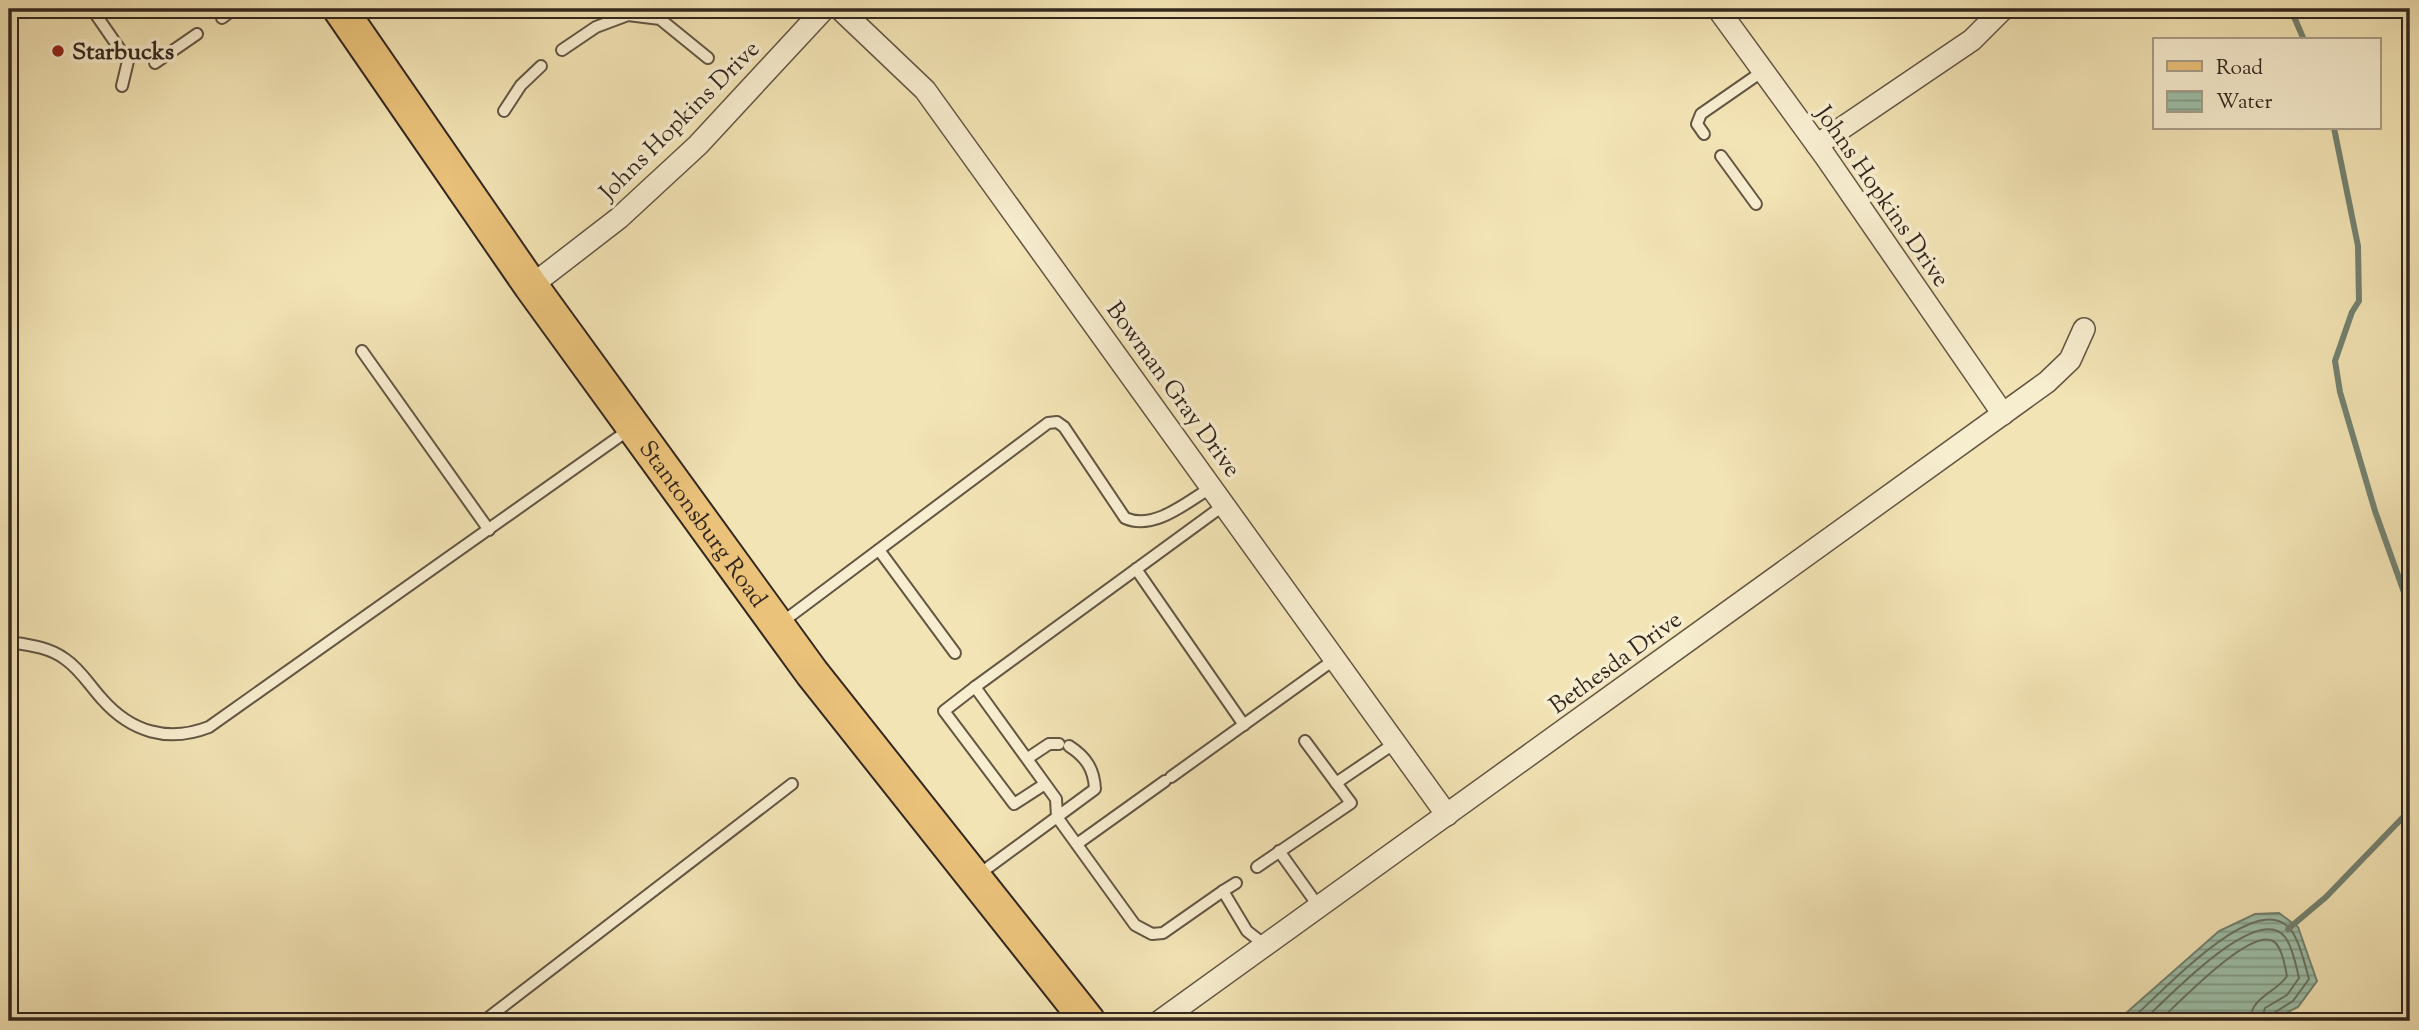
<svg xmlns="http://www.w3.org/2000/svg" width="2419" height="1030" viewBox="0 0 2419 1030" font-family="'Sorts Mill Goudy',serif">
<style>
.water{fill:url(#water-rules);stroke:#738271;stroke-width:2}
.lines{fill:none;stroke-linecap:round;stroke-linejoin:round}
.shore{stroke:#687364;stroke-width:2}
.stream{stroke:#738271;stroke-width:6}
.service-casing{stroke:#635644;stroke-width:14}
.minor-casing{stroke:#635644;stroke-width:24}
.primary-casing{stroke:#33271f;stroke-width:37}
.service{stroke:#f7edcf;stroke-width:10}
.minor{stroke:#f7edcf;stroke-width:21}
.primary{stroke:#eac27a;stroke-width:33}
.poi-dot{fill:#8f2418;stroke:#f7edcf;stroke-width:2.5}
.labels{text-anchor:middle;stroke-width:7;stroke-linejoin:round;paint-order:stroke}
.poi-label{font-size:24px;font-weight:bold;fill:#33271f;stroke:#f7edcf;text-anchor:start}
.street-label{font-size:24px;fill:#33271f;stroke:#f7edcf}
</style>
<defs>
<pattern id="water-rules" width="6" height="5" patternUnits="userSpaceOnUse" patternTransform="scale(1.75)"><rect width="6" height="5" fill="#9dbfa8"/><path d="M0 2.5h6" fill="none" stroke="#819b88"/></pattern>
</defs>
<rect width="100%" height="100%" fill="#f3e4b5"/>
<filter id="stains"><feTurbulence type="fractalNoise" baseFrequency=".00286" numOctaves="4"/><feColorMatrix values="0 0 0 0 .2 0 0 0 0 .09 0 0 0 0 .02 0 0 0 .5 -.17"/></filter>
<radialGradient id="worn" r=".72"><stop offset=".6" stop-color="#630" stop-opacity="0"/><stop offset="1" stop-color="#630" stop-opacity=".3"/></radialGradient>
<!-- water -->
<path class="water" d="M 2279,913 L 2298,927 L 2317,981 L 2298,1007 L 2271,1021 L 2117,1021 L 2219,931 L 2255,914 Z"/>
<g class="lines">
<!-- shore -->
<g class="shore">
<path d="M 2129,1021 C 2156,1000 2260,880 2293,933 C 2301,946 2305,965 2309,979 L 2293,1001 L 2272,1014 L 2270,1021"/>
<path d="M 2143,1021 C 2164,1002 2257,901 2285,937 C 2293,947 2296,966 2299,978 L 2287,995 L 2265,1008 L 2261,1021"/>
<path d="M 2159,1021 C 2177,1005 2249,928 2273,941 C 2282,946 2285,967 2287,976 C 2275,994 2251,996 2250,1021"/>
</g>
<!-- stream -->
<g class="stream">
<path d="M 2287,9 L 2295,19 L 2304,40"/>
<path d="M 2334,128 L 2358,246 L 2359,301 L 2352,312 L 2335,361 L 2340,392 L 2375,511 L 2410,609"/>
<path d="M 2288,929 L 2326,897 L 2410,810"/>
</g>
<defs>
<g id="service">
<path d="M 92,9 L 128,61 L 122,86"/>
<path d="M 222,18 L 234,9"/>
<path d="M 562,50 L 596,27 L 628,15 L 660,19 L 708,58"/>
<path d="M 155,63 L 197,34"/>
<path d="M 504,111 L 521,85 L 541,66"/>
<path d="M 1704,134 L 1697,124 L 1701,114 L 1763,71"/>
<path d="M 1721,156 L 1756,204"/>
<path d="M 362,351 L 489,530"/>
<path d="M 879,550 L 955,653"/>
<path d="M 1136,569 L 1244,725"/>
<path d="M 781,623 L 1048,423 L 1057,422 L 1064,427 L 1125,518 C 1154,531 1187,502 1212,487"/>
<path d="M 9,642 C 29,645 49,647 65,659 C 80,669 90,686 102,699 C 131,732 168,743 209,727 L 630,429"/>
<path d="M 975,687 L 1224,505"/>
<path d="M 1028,758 L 1049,744 L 1059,744"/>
<path d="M 1171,777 L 1335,659"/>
<path d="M 1336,783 L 1395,743"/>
<path d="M 1045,784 L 1014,804 L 944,711 L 975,687 L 1056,799 L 1057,817 L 1095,789 C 1094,769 1086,757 1069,746"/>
<path d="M 1077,844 L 1165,781"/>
<path d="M 1279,851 L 1319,907"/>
<path d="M 1257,867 L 1351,803 L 1305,741"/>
<path d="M 978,875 L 1057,817 L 1135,925 L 1152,934 L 1163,933 L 1223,891 L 1247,931 L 1265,945"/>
<path d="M 1223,891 L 1236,883"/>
<path d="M 484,1021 L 792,784"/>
</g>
<g id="minor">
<path d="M 840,9 L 925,90 L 1447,815"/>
<path d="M 1718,9 L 1825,156 L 2003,414"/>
<path d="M 1817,145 L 1972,40 L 2003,9"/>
<path d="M 531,286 L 619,218 L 698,145 L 824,9"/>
<path d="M 1160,1021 L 2047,382 L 2070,360 L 2084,329"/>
</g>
<g id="primary">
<path id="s1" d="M 340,9 L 531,286 L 812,673 L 1088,1021"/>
</g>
</defs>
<!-- service casing -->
<use href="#service" class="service-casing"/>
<!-- minor casing -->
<use href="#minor" class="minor-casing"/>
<!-- primary casing -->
<use href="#primary" class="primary-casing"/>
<!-- service -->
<use href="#service" class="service"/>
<!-- minor -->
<use href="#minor" class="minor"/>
<!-- primary -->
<use href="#primary" class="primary"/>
</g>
<!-- markers -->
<circle class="poi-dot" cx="58" cy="51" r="7"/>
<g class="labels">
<!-- poi labels -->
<g class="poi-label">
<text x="72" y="59">Starbucks</text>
</g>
<!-- street labels -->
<g class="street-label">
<text transform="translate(679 120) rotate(-45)" y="8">Johns Hopkins Drive</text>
<text transform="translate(1883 196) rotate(55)" y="8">Johns Hopkins Drive</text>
<text transform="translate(1174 389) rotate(54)" y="8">Bowman Gray Drive</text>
<text dy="8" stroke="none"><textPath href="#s1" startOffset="630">Stantonsburg Road</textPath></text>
<text transform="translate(1615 662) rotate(-36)" y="8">Bethesda Drive</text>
</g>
</g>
<!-- margin -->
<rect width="2419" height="1030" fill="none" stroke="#f3e4b5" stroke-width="35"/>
<rect x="10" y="10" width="2398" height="1009" fill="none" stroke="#33271f" stroke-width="3.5"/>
<rect x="18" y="18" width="2384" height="995" fill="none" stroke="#33271f" stroke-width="2"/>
<!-- legend -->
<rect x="2153" y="38" width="228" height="91" fill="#f7edcf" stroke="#a99e89" stroke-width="2"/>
<rect x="2167" y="61" width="35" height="10" fill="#eac27a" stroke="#a99e89" stroke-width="2"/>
<text x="2216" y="74" font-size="21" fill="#33271f">Road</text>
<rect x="2167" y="91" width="35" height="21" fill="url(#water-rules)" stroke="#a99e89" stroke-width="2"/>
<text x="2216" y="108" font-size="21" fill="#33271f">Water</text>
<rect width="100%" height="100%" filter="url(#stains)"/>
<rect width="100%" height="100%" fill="url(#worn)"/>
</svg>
